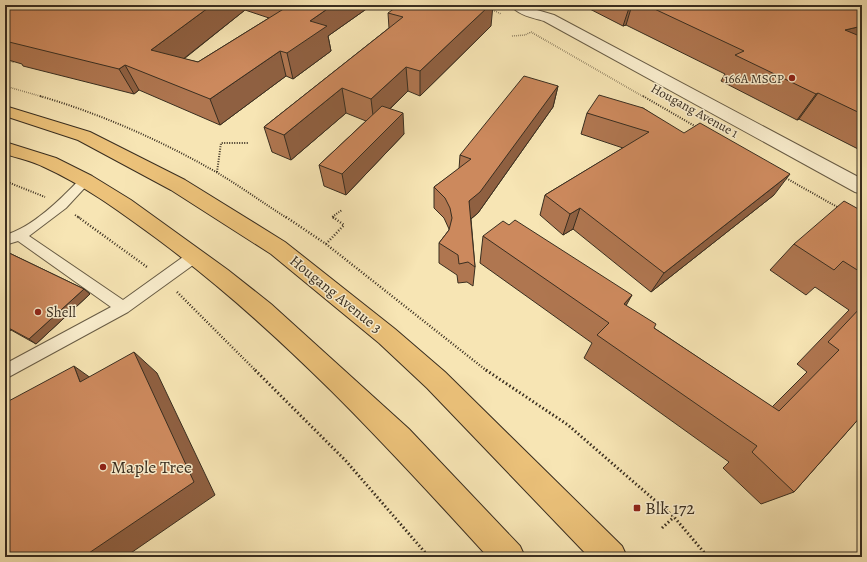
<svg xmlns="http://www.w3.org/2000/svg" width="867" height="562" viewBox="0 0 867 562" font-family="Alegreya,serif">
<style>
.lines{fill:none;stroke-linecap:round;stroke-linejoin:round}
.lane-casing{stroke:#685c45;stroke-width:2}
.street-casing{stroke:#685c45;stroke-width:2}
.highway-casing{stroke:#392e20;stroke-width:2}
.path-far3{stroke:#392e20;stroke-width:1.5;stroke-dasharray:0.5 1.5;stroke-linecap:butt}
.path-far2{stroke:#392e20;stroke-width:2;stroke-dasharray:1 1.5;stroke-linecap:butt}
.path-far1{stroke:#392e20;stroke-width:2.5;stroke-dasharray:1 2;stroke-linecap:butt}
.path{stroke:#392e20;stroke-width:3;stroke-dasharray:1.5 2.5;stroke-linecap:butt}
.lane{fill:#faeece;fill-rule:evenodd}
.street{fill:#faeece;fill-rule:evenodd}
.highway{fill:#ecc27a;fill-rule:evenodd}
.wall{fill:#af7650;stroke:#392e20;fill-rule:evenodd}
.shaded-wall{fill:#8f6041;stroke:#392e20}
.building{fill:#cc895d;stroke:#392e20}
.poi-dot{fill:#8f2418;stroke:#faeece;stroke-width:1.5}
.labels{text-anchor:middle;stroke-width:3;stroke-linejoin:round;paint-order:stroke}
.far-poi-label{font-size:13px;fill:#392e20;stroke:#faeece;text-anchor:end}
.far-street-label{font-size:13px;fill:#392e20;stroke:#faeece}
.street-label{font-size:15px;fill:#392e20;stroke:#faeece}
.poi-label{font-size:15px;fill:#392e20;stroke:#faeece;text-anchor:start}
.near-poi-label{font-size:18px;fill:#392e20;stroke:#faeece;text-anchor:start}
</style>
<rect width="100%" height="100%" fill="#f7e5b4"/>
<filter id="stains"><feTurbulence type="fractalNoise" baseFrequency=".005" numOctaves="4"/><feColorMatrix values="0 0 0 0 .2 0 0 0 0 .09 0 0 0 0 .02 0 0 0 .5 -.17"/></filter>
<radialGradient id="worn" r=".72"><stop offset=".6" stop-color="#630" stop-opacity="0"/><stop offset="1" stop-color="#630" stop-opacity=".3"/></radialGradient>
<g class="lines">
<defs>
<path id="lane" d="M 85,177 L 89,178 L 91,181 L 66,208 L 29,236 L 123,300 L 190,252 L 195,251 L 200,252 L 202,256 L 200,260 L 128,312 L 5,379 L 5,364 L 111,307 L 18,241 L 5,245 L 5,235 C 32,228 62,198 81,178 Z"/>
<path id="street" d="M 511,5 L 527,5 L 537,10 L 554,15 L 862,179 L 862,194 L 855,192 L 544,21 C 534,18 517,15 511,5 Z"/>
<g id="highway">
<path d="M 5,106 L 90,132 L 185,180 L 285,242 L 395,329 L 445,372 L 622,546 L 627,557 L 589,557 L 427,388 L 379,343 L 271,254 L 171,190 L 78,140 L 5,116 Z"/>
<path d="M 5,142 L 56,158 L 92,176 L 131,200 L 228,270 L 271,304 L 409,429 L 520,546 L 525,557 L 488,557 C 386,445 282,332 160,241 C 123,214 86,186 44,167 C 32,161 18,158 5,154 Z"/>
</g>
</defs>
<!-- lane casing -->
<use href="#lane" class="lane-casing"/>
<!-- street casing -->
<use href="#street" class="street-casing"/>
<!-- highway casing -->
<use href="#highway" class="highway-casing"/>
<!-- path-far3 -->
<g class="path-far3">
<path d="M 491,9 L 501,14"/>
<path d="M 531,32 L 644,97"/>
<path d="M 512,36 L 525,35 L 531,32"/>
<path d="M 5,60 L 13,62 L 17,60"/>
<path d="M 5,86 L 43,97"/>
</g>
<!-- path-far2 -->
<g class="path-far2">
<path d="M 40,96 C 101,114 160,140 216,172 C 240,186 263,203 287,218"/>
<path d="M 643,96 L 698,128"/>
<path d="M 217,172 L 221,143 L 248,143"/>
<path d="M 784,177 L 839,208"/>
<path d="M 5,181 L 45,197"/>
<path d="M 75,215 L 80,218"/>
<path d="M 334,218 L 332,217 L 342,210"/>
</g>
<!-- path-far1 -->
<g class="path-far1">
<path d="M 78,217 L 147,267"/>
<path d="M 286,217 L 326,244 L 487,371"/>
<path d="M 326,244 L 344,225 L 333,217"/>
<path d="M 177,292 L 256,371"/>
</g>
<!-- path -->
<g class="path">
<path d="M 255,370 L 346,461 L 429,557"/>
<path d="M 486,370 L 568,425 L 674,517 L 708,557"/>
<path d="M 662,528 L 674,517"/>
</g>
<!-- lane -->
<use href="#lane" class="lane"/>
<!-- street -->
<use href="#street" class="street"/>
<!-- highway -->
<use href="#highway" class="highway"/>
</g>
<!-- wall -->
<g class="wall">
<path d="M 5,5 L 372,5 L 328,36 L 331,51 L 293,79 L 286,76 L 220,125 L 139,90 L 134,94 L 23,66 L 22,64 L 5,59 ZM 245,10 L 269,18 L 198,62 L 184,59 Z"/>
<path d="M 582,5 L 862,5 L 862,151 L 799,119 L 797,120 L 721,81 L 725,74 L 626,25 L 623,26 Z"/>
<path d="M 388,13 L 491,26 L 420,96 L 408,91 L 390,109 L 404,134 L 346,195 L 324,186 L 319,165 L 366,121 L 346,113 L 291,160 L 272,152 L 264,127 L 389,28 Z"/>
<path d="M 558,86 L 553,107 L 478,213 L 471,219 L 475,267 L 473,286 L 467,282 L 458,283 L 457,275 L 439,263 L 439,243 L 449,230 L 449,229 L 444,218 L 434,208 L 434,187 L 459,169 L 460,155 Z"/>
<path d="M 643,108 L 774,195 L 651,292 L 573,229 L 563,235 L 540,215 L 545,195 L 623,148 L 581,134 L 587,113 Z"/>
<path d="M 862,211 L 862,415 L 794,492 L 761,504 L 723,468 L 729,462 L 584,358 L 592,343 L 480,263 L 483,236 L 626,306 L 654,328 L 772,407 L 807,372 L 797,364 L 849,310 L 815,287 L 806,295 L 770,270 L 794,244 Z"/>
<path d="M 5,251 L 84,289 L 90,294 L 36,344 L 11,330 L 5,335 Z"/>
</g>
<!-- shaded-wall -->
<g class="shaded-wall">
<path d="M 212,5 L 244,5 L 245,10 L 163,75 L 151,50 Z"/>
<path d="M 333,5 L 372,5 L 328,36 L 331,51 L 293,79 L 287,53 L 310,21 Z"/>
<path d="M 490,5 L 493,5 L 491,26 L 420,96 L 420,71 Z"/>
<path d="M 630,5 L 632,5 L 626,25 L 623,26 Z"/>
<path d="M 862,26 L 862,46 L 845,30 Z"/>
<path d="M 280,51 L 286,76 L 220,125 L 210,99 Z"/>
<path d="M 125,65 L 139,90 L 134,94 L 119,69 Z"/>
<path d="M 406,67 L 408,91 L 374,124 L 371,99 Z"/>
<path d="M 558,86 L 553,107 L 478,213 L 467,222 L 469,201 Z"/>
<path d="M 342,88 L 346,113 L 291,160 L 284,135 Z"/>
<path d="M 818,93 L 799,119 L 797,120 L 816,94 Z"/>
<path d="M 403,113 L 404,134 L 346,195 L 342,174 Z"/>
<path d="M 790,174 L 774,195 L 651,292 L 664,273 Z"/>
<path d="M 580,208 L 573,229 L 563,235 L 570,214 Z"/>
<path d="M 84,289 L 90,294 L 36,344 L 29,339 Z"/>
<path d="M 632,295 L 618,320 L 624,304 Z"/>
<path d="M 5,326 L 11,330 L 5,335 Z"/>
<path d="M 134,352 L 157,373 L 215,495 L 125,557 L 83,557 Z"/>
<path d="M 74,366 L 102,386 L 80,382 Z"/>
</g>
<!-- building -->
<g class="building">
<path d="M 5,5 L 212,5 L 151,50 L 198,62 L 290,5 L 333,5 L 310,21 L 327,26 L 287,53 L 280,51 L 210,99 L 125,65 L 119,69 L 5,41 L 7,39 L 5,39 Z"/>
<path d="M 399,5 L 490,5 L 420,71 L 406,67 L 371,99 L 342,88 L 284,135 L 264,127 L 403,17 L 388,13 Z"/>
<path d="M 646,5 L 862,5 L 862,26 L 845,30 L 862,37 L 862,114 L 818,93 L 816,94 L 735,55 L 744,51 Z"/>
<path d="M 524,76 L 558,86 L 480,192 L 469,201 L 475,267 L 468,262 L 459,264 L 458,255 L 439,243 L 449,230 L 452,218 L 450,208 L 445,198 L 434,187 L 471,159 L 460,155 Z"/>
<path d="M 599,95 L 643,108 L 684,133 L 700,123 L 790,174 L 664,273 L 580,208 L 570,214 L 545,195 L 649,132 L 587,113 Z"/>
<path d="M 382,106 L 403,113 L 342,174 L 319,165 Z"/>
<path d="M 844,201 L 862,211 L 862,273 L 843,261 L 834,270 L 794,244 Z"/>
<path d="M 515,220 L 632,295 L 624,304 L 656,324 L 654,328 L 779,411 L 839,350 L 828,342 L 862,306 L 862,415 L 794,492 L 752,452 L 757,446 L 597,335 L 609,323 L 483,236 L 503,221 L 509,225 Z"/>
<path d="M 5,251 L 84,289 L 29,339 L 5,326 Z"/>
<path d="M 134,352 L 194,482 L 83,557 L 5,557 L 5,403 L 74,366 L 80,382 Z"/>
</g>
<!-- markers -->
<g class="poi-dot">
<circle cx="792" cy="78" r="4"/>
<circle cx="38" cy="312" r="4"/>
<circle cx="103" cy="467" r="4"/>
<rect x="633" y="504" width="8" height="8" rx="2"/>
</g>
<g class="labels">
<!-- far-poi labels -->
<g class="far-poi-label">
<text x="784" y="83">166A MSCP</text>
</g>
<!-- far-street labels -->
<g class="far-street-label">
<text transform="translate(695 110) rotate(29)" y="5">Hougang Avenue 1</text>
</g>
<!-- street labels -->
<g class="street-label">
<text transform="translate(336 294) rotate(39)" y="5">Hougang Avenue 3</text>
</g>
<!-- poi labels -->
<g class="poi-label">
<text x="46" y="317">Shell</text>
</g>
<!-- near-poi labels -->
<g class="near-poi-label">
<text x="111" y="473">Maple Tree</text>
<text x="645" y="514">Blk 172</text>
</g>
</g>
<!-- margin -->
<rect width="867" height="562" fill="none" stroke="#f7e5b4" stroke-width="20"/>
<rect x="6" y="6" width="855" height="550" fill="none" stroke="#392e20" stroke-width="2"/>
<rect x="10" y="10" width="847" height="542" fill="none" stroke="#392e20"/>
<rect width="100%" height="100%" filter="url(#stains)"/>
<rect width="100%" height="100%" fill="url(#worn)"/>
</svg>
